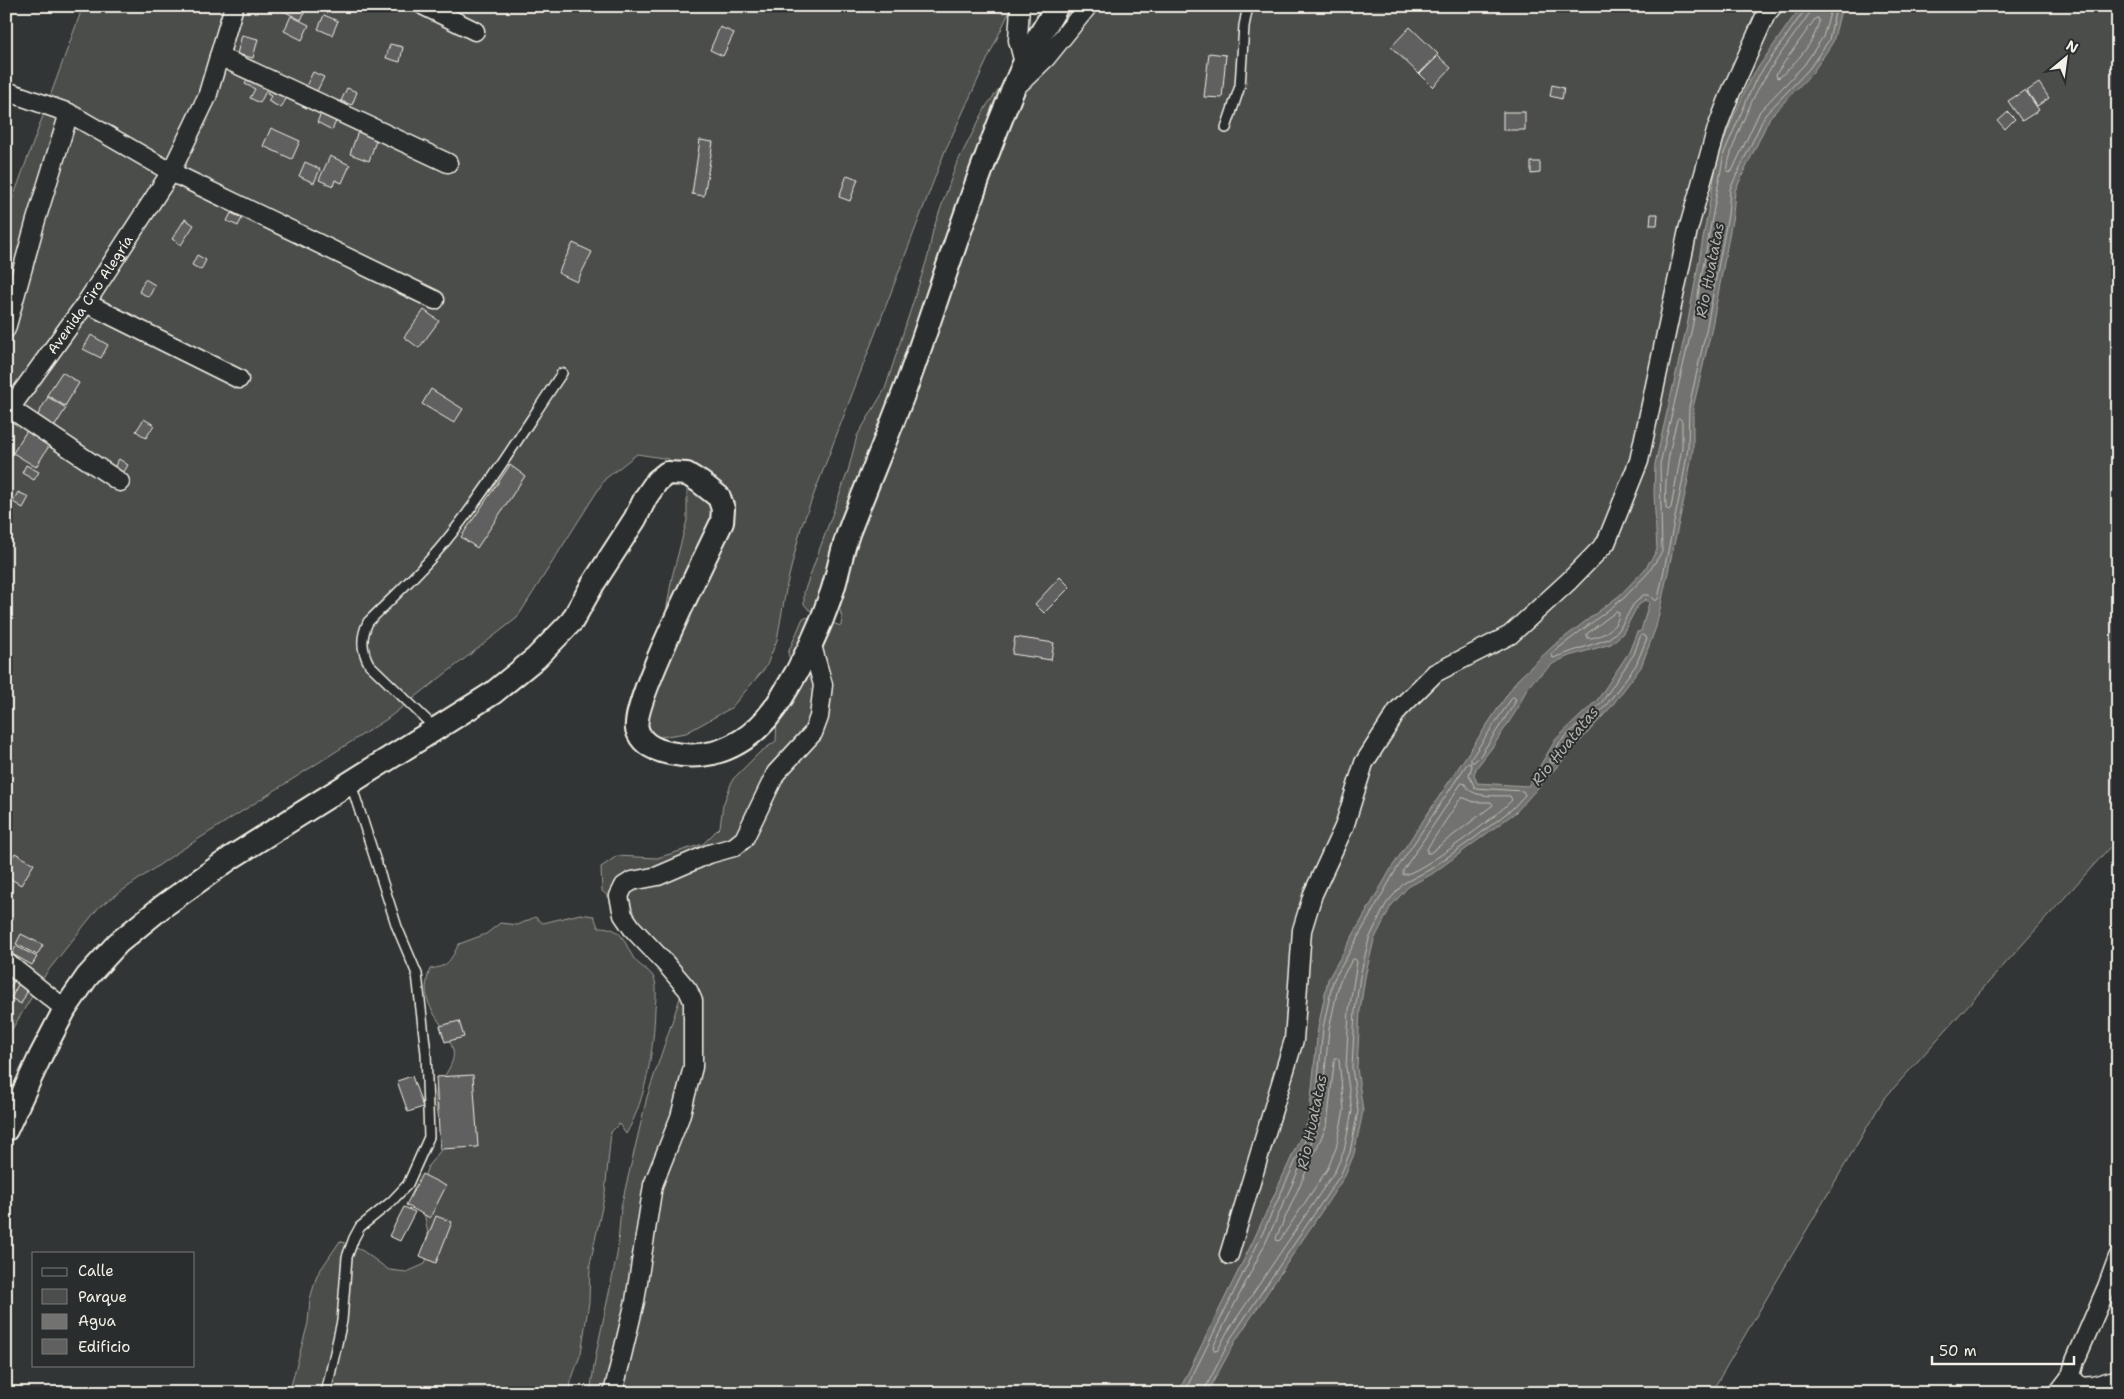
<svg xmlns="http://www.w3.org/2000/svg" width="2124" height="1399" viewBox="0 0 2124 1399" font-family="'Shantell Sans',sans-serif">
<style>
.green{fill:#4b4d4c;stroke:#a09f9a}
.water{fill:#727370;stroke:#a6a5a0;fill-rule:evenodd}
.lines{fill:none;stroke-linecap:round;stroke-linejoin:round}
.shore{stroke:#c0bfb8;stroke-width:1}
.building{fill:#5f605f;stroke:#f4f1e8}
.service-casing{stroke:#f4f1e8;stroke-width:12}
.minor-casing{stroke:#f4f1e8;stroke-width:21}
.tertiary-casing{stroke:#f4f1e8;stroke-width:26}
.service{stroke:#2a2d2e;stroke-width:9}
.minor{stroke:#2a2d2e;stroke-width:18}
.tertiary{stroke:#2a2d2e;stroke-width:22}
.labels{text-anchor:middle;stroke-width:4;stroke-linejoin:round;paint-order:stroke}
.street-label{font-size:14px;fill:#f4f1e8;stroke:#2a2d2e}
.water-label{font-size:15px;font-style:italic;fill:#b3b2ac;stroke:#2a2d2e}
</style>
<rect width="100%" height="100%" fill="#323535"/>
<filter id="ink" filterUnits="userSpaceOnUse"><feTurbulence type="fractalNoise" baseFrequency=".02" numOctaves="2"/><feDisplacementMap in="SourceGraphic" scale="10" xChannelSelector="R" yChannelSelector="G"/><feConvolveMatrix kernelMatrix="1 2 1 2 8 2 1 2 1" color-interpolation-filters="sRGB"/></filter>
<g filter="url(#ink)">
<!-- green -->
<g class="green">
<path d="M 83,6 L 1012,6 L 945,151 L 801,528 L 787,584 L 777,640 L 766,667 L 731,708 L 686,733 L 654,738 L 642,722 L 663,630 L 672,577 L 687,520 L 687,477 L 669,459 L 637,454 L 605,479 L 517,618 L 387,719 L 175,854 L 99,907 L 47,972 L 6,1039 L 6,217 Z"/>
<path d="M 1061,6 L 2118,6 L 2118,838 L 1883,1100 L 1711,1393 L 590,1393 L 596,1354 L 617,1255 L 621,1207 L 647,1097 L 683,989 L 613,901 L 602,891 L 601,867 L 617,856 L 657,858 L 703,844 L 720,827 L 723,805 L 733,779 L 759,753 L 776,741 L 778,700 L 793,671 L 788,653 L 803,618 L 826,616 L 832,623 L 841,626 L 842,617 L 837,601 L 816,611 L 809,610 L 804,604 L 804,592 L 848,471 L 857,436 L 885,389 L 928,256 L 933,230 L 956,165 L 987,105 Z"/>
<path d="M 580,914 L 594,916 L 598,927 C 625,927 623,943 635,960 C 641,968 652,970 655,981 C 657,989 656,1000 655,1008 C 654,1048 646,1100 626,1134 L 619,1124 L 611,1132 L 605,1193 L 590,1264 L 589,1302 L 581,1353 L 571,1381 L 570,1393 L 289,1393 L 308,1323 L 310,1299 L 317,1275 L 340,1241 L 363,1251 L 389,1270 L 407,1272 L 425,1264 L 430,1246 L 420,1189 L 428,1166 L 445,1145 C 442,1127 431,1106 437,1089 C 442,1077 456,1064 453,1050 C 444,1017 416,1008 430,969 C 450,966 450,960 459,944 L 486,934 L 500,923 L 518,925 L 535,917 L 543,923 Z"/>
</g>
<!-- water -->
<path class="water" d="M 1801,6 L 1847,6 L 1840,14 L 1833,42 L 1813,72 L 1770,117 L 1735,191 L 1733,215 L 1711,332 L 1693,408 L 1693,449 L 1687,485 L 1656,627 L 1641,667 L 1611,707 L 1516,812 L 1432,874 L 1408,887 L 1391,906 L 1374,940 L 1365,977 L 1360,1011 L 1357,1068 L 1363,1111 L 1354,1154 L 1345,1176 L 1236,1340 L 1207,1393 L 1178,1393 L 1254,1239 L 1309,1119 L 1318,1028 L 1328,979 L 1392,867 L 1517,680 L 1553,646 L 1620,595 L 1645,569 L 1657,550 L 1654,494 L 1655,464 L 1687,326 L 1719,151 L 1750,79 ZM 1646,599 L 1649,603 L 1641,631 L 1637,632 L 1629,652 L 1598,699 L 1556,739 L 1528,786 L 1477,783 L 1474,774 L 1477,767 L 1494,745 L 1518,708 L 1526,690 L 1534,680 L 1554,663 L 1569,656 L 1611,644 L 1623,633 L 1637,607 Z"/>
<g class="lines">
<!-- shore -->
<g class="shore">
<path d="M 1804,6 L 1804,11 L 1755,81 L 1724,153 L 1692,328 L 1660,464 L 1662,552 L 1648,573 L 1624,598 L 1556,650 L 1551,654 L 1553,658 L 1608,639 L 1619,630 L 1633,605 L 1643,595 L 1649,595 L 1655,601 L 1658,599 L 1682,484 L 1688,448 L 1689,407 L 1706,331 L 1728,215 L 1730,189 L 1765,115 L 1809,69 L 1829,40 L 1835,12 L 1840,6"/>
<path d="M 1811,6 L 1809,14 C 1793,37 1775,60 1761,84 C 1753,96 1724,161 1728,172 L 1732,171 L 1760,111 L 1804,65 L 1823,37 L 1832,6"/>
<path d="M 1818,18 L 1819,21 C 1814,44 1797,61 1780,77 L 1777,78 L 1776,74 L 1815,19 Z"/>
<path d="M 1679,418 L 1682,421 L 1682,448 L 1671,508 L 1668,510 L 1666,508 C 1664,476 1669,451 1677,420 Z"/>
<path d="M 1616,612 L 1619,613 C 1619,627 1600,639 1587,638 L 1587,634 Z"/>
<path d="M 1643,635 L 1647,638 L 1636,665 L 1607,704 L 1554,763 L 1551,763 L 1550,760 L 1560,742 L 1602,702 L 1634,654 L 1640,637 Z"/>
<path d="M 1513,697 L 1516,699 L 1513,706 L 1480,756 L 1474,762 L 1471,762 L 1471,759 Z"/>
<path d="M 1462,783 L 1465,784 C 1472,799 1494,795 1510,796 L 1512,800 C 1499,815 1421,873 1403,875 L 1403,871 Z"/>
<path d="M 1462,797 L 1474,802 L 1491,802 L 1493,805 L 1430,853 L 1427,853 L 1427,849 Z"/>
<path d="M 1355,959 L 1357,962 L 1349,1010 L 1346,1068 L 1352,1111 L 1344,1151 L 1335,1171 L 1226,1334 L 1218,1350 L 1215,1351 L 1213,1347 L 1265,1244 L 1320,1123 L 1329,1029 L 1339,983 L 1352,960 Z"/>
<path d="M 1335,1058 L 1339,1060 L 1344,1110 L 1336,1148 L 1328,1168 L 1280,1240 L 1277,1241 L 1276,1238 L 1327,1125 Z"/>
<path d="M 1184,1393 L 1259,1241 L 1314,1121 L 1323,1028 L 1333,981 L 1396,870 L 1467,764 L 1470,763 L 1472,766 L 1469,775 L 1475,788 L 1523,791 L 1525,795 L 1512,809 L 1476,837 L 1429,870 L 1404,883 L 1386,904 L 1369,939 L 1360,976 L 1355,1011 L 1352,1068 L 1358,1111 L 1350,1152 L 1341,1174 L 1231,1338 L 1203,1393"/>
</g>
</g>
<!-- building -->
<g class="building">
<path d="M 274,6 L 305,6 L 307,7 L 301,20 Z"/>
<path d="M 460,6 L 471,6 L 468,11 Z"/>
<path d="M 324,15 L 338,21 L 332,35 L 318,29 Z"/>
<path d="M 291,16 L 309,25 L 302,40 L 284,31 Z"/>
<path d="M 720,27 L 734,33 L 723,56 L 710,50 Z"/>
<path d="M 1410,27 L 1438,54 L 1419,74 L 1391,47 Z"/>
<path d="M 242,35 L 258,39 L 253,58 L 237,54 Z"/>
<path d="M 390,44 L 403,47 L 400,62 L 386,58 Z"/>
<path d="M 1209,53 L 1226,55 L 1222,98 L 1204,97 Z"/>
<path d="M 1438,56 L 1451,68 L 1433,87 L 1420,74 Z"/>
<path d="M 313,72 L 324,77 L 317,91 L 306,86 Z"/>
<path d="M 250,75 L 269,85 L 260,103 L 250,98 L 255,89 L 245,84 Z"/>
<path d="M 2039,83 L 2049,98 L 2037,106 L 2027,91 Z"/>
<path d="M 272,84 L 289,93 L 281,108 L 268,101 L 271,96 L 267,94 Z"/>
<path d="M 1552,85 L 1564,88 L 1562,99 L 1550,96 Z"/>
<path d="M 347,88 L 357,92 L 352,105 L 341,101 Z"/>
<path d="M 2025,90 L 2039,110 L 2022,121 L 2008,101 Z"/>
<path d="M 323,109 L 338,117 L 332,130 L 317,122 Z"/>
<rect x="1503" y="112" width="22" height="18"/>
<path d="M 2008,112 L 2015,119 L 2005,129 L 1998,121 Z"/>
<path d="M 271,128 L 300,141 L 292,159 L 263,146 Z"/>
<path d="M 359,128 L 378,135 L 369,161 L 350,154 Z"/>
<path d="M 700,140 L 713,142 L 704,196 L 692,194 Z"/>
<path d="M 330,156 L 350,165 L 342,183 L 335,180 L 333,186 L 319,180 Z"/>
<path d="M 305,162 L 320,169 L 314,183 L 299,176 Z"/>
<path d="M 1531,162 L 1540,162 L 1540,173 L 1531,174 Z"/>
<path d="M 847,175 L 858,179 L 850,201 L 839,197 Z"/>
<path d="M 231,213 L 242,218 L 238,226 L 227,221 Z"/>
<path d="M 1651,214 L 1658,214 L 1657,225 L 1650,225 Z"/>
<path d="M 185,219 L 194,225 L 181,245 L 172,239 Z"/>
<path d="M 573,243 L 592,252 L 577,282 L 558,273 Z"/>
<path d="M 197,255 L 206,260 L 201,270 L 192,265 Z"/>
<path d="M 145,279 L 155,285 L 149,297 L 139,292 Z"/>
<path d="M 424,310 L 439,321 L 419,348 L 404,337 Z"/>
<path d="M 91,335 L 108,345 L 101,358 L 83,349 Z"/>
<path d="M 62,372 L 79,383 L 65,406 L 47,395 Z"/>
<path d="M 431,389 L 463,409 L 454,423 L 422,404 Z"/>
<path d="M 48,397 L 66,408 L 53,429 L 36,418 Z"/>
<path d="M 144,419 L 154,425 L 146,438 L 136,431 Z"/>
<path d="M 29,427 L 52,441 L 36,467 L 13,453 Z"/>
<path d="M 119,459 L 128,465 L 122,475 L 113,469 Z"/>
<path d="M 26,465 L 39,472 L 34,480 L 22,473 Z"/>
<path d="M 510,465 L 525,476 L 477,548 L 461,537 Z"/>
<path d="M 18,492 L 29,497 L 23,508 L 13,502 Z"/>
<path d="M 1060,577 L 1070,587 L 1044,613 L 1035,604 Z"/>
<path d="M 1015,637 L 1054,643 L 1051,660 L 1012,654 Z"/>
<path d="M 15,853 L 34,864 L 21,885 L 6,876 L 6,867 Z"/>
<path d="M 21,934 L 43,945 L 37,955 L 16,944 Z"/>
<path d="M 16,946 L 37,957 L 32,965 L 12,954 Z"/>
<path d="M 6,970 L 17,975 L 6,996 Z"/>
<path d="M 20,981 L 30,986 L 21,1004 L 11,998 Z"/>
<path d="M 459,1021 L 464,1037 L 445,1042 L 440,1026 Z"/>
<path d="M 473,1075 L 478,1147 L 440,1149 L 436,1077 Z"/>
<path d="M 412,1076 L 423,1107 L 408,1112 L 397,1081 Z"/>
<path d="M 422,1174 L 446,1186 L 430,1218 L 406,1205 Z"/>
<path d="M 404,1207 L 415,1212 L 400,1241 L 389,1236 Z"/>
<path d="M 436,1216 L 452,1222 L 436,1263 L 420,1256 Z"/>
</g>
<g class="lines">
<defs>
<g id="service">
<path d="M 1226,128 L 1240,86 L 1244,26 L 1248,6"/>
<path d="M 436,729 L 369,664 C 361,649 361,637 368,622 C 394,596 422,571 445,542 C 488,489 524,429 562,373"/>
<path d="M 326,1393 L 342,1321 L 347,1257 L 354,1238 L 360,1227 L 391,1202 L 408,1184 L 429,1137 L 426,1053 L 417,974 L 397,927 L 351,784"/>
</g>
<g id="minor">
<path d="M 424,6 L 475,31"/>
<path d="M 1020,6 L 1018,40 L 1024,63"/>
<path d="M 219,56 L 448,163"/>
<path d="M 1016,87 L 1046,58 L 1088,6"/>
<path d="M 6,91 L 69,113 L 171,172 L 435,300"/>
<path d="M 86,303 L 239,379"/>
<path d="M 6,329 L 36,220 L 69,113"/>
<path d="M 11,409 L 120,482"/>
<path id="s1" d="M 6,414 L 86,303 L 171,172 L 207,97 L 234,6"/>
<path d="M 6,962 L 65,1009"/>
<path d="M 1229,1255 L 1294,1040 L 1302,930 L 1313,894 L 1344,827 L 1364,763 L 1398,710 L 1435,673 L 1510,635 L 1569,581 L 1606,543 L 1639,461 L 1688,230 L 1717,128 L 1731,92 L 1766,14 L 1773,6"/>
<path d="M 2071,1376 L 2080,1387 L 2093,1386 L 2118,1379"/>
<path d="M 613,1393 L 635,1301 L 653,1185 L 680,1117 L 693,1067 L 693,1001 L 688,990 L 666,964 L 632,928 L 623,915 L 619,896 L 624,886 L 632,881 L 658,876 L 709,854 L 734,847 L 744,839 L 776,773 L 813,733 L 819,717 L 823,685 L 811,642"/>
<path d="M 2058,1393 L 2071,1376 L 2075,1361 L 2107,1287 L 2118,1257"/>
</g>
<path id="tertiary" d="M 6,1130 L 41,1055 L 65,1009 L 87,977 L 118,943 L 162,907 L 232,857 L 493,693 L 536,658 L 572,621 L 593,584 L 635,519 L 646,497 L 657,481 L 667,473 L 687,474 L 700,482 L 719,497 L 723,509 L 722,522 C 707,554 631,704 637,729 C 644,756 691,758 713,753 C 744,745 766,724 782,697 C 802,665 820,628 832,592 C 839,571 842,547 851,526 C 872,472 895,419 914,365 C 949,265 980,164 1023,66 C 1032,46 1046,26 1057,6"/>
</defs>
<!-- service casing -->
<use href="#service" class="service-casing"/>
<!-- minor casing -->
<use href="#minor" class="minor-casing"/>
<!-- tertiary casing -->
<use href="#tertiary" class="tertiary-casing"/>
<!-- service -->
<use href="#service" class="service"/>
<!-- minor -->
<use href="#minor" class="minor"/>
<!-- tertiary -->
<use href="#tertiary" class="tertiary"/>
</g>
</g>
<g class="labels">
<!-- street labels -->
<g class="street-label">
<text dy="5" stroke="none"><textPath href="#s1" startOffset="146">Avenida Ciro Alegría</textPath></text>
</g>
<!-- water labels -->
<g class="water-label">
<text transform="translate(1710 270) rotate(-79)" y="5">Rio Huatatas</text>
<text transform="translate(1565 746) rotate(-51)" y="5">Rio Huatatas</text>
<text transform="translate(1312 1122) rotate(-78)" y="5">Rio Huatatas</text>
</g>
</g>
<!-- margin -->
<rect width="2124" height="1399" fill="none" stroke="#2a2d2e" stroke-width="25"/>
<rect x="12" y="12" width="2099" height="1374" fill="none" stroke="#f4f1e8" stroke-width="2" filter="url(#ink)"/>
<!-- legend -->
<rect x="32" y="1252" width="162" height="115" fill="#2a2d2e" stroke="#7b7b78"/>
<rect x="42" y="1268" width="25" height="8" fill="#2a2d2e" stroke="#7b7b78"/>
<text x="78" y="1276" font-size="15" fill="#f4f1e8">Calle</text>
<rect x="42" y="1289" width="25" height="15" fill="#4b4d4c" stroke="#7b7b78"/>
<text x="78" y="1302" font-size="15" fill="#f4f1e8">Parque</text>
<rect x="42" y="1314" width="25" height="15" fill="#727370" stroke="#7b7b78"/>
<text x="78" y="1326" font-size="15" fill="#f4f1e8">Agua</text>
<rect x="42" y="1339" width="25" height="15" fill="#5f605f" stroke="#7b7b78"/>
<text x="78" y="1352" font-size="15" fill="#f4f1e8">Edificio</text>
<!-- north arrow -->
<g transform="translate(2066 58) rotate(29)" stroke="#2a2d2e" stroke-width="4" paint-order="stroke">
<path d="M0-4L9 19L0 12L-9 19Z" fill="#f4f1e8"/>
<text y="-8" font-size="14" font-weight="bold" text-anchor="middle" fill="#f4f1e8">N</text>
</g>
<!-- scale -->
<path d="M1932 1356v8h142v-8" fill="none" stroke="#f4f1e8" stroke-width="2.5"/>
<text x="1939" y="1356" font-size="15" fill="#f4f1e8" stroke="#2a2d2e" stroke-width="4" paint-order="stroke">50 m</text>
</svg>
